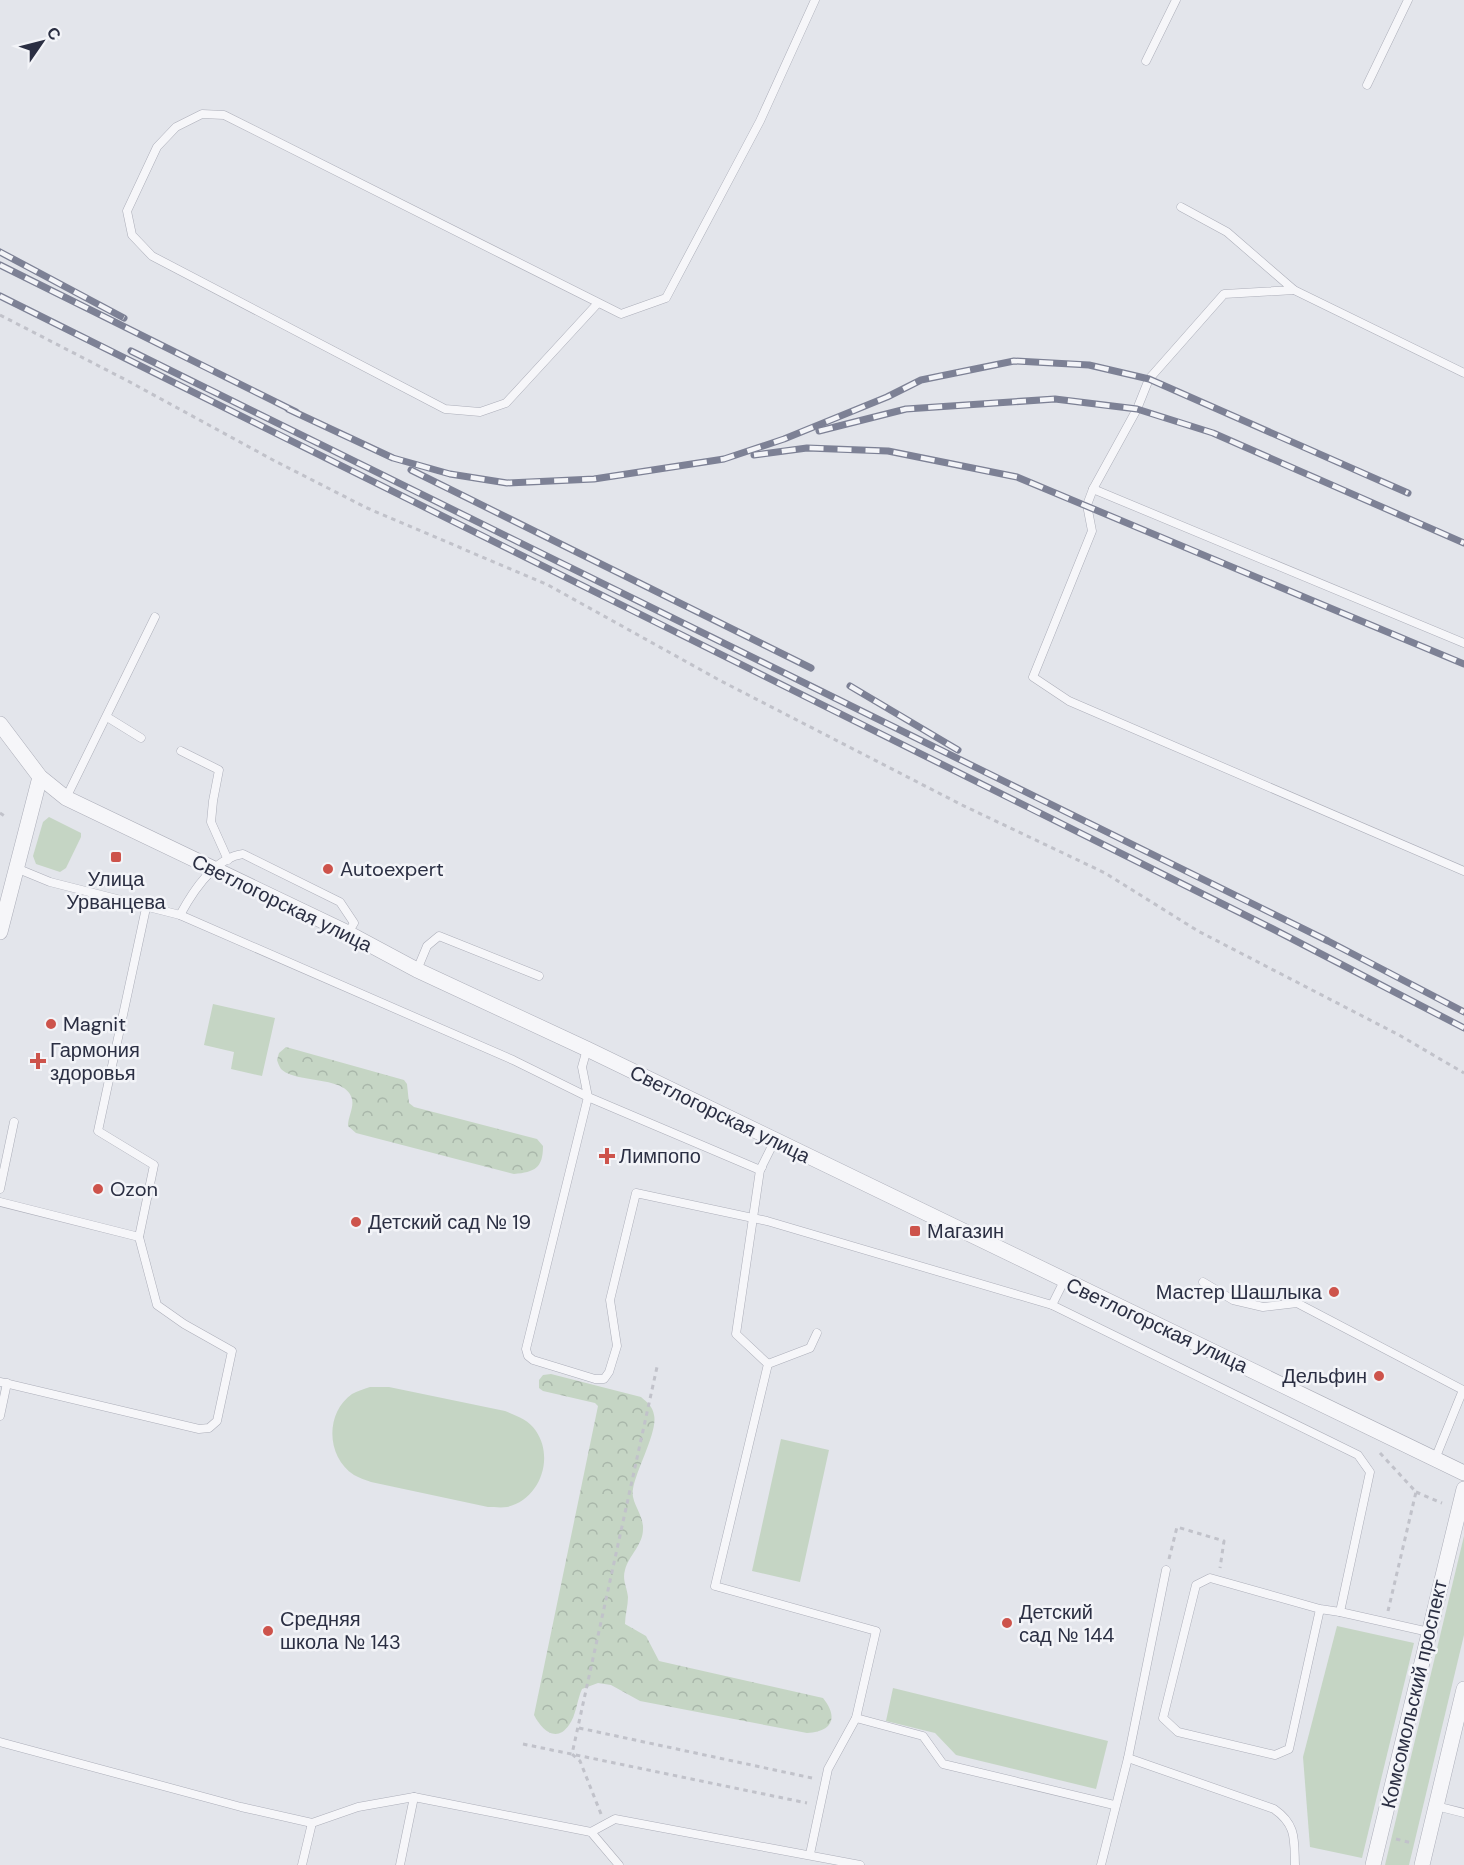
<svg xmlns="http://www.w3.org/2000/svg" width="1464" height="1865" viewBox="0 0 1464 1865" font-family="'DM Sans',sans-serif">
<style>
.green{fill:#c5d5c4}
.forest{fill:url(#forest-crowns)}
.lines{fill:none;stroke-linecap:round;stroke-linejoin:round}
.lane-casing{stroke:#acaeb9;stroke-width:9}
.street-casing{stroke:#acaeb9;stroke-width:16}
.path{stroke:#c1c2ca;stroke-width:3;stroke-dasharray:4.5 4.5;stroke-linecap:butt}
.lane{stroke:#f6f6f9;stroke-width:8}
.street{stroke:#f6f6f9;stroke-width:15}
.rail-casing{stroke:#7d8195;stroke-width:7}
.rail{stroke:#f3f4f8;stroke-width:4.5;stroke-dasharray:14;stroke-linecap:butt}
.poi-dot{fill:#cd534b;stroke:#f3f4f8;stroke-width:2}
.labels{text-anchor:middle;stroke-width:5;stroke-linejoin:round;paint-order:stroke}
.poi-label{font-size:20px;fill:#2b2f43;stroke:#f3f4f8;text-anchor:start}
.street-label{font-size:20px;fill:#2b2f43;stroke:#f3f4f8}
</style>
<defs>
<pattern id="forest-crowns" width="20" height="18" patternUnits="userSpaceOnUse" patternTransform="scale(1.5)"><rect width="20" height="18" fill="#c5d5c4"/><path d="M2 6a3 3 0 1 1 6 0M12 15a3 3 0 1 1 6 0" fill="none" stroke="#a9b7aa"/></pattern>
</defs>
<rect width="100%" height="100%" fill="#e3e5eb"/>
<!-- green -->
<g class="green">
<path d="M 49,817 L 81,833 L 81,837 L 66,868 L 60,872 L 36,864 L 33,856 L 43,822 Z"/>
<path d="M 213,1004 L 275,1018 L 262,1076 L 231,1069 L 234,1052 L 204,1045 Z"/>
<path d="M 370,1387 L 389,1387 L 505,1411 C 517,1416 529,1420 536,1431 C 555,1459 539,1500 507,1507 C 501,1508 493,1507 488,1507 L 371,1482 C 366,1480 359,1478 354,1475 C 326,1457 325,1413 352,1394 C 357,1391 364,1389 370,1387 Z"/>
<path d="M 781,1439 L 829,1450 L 800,1582 L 752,1571 Z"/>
<path d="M 1464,1536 L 1464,1635 L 1409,1865 L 1385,1865 Z"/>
<path d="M 1337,1626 L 1414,1643 L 1362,1858 L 1310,1847 L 1303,1757 Z"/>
<path d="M 893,1688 L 1108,1741 L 1096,1789 L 956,1755 L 935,1733 L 886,1721 Z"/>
</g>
<!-- forest -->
<g class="forest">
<path d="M 286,1047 L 404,1080 L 407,1084 L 409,1103 L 414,1107 L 537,1139 L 543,1146 C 543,1168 535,1172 514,1174 L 356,1133 L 348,1126 C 348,1117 354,1108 352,1099 C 347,1075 296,1084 281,1069 C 279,1066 278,1063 277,1060 L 279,1053 Z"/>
<path d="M 551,1374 L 641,1397 C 647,1402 653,1407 654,1415 C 658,1431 636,1470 633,1489 C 630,1502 644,1515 643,1529 C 643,1545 629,1555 625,1570 C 622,1580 627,1587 628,1597 C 628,1606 625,1615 625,1624 L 646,1636 L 659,1661 L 823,1698 C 839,1718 832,1732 807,1733 L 640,1701 L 611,1685 L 598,1683 L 582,1689 C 577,1700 576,1716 569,1725 C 556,1744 541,1729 534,1715 L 598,1406 L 595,1403 L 543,1391 L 539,1388 L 539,1380 L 543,1375 Z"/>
</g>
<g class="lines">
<defs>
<g id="lane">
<path d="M 1146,61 L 1176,0"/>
<path d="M 1367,85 L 1408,0"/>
<path d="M 1181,207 L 1227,232 L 1294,290 L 1224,294 L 1149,379 L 1137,409 L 1093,489 L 1087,505 L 1092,531 L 1033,677 L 1069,701 L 1464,871"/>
<path d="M 1294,290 L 1464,373"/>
<path d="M 598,303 L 506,403 L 480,412 L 445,409 L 152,256 L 132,235 L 127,211 L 157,147 L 176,127 L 202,114 L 224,115 L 621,314 L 666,298 L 760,121 L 815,0"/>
<path d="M 1093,489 L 1464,643"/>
<path d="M 107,717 L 141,738"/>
<path d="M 181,751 L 219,770 L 213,801 L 211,822 L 228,860"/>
<path d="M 66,798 L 155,617"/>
<path d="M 16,868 L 50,882 L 180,915 L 513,1060 L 588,1097 L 760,1170 L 762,1167"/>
<path d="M 180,915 C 193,891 214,858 243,854 L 340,902 L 354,923 L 348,933"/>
<path d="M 417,970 L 427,946 L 439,936 L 539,976"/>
<path d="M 587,1049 L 582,1067 L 588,1097 L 526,1349 L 528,1356 L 533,1360 L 595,1379 L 604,1379 L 609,1372 L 617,1346 L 610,1300 L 636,1193 L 767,1221 L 1052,1305 L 1358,1455 L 1370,1472 L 1340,1612"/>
<path d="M 775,1140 L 760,1170 L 736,1334 L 768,1364 L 715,1586 L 876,1631 L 856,1718 L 828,1769 L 810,1854"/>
<path d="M 0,1189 L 14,1122"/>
<path d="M 0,1202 L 139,1237 L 154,1165 L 98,1131 L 146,908"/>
<path d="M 1203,1282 L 1233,1300 L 1263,1307 L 1297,1303 L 1463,1390 L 1435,1459"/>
<path d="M 1052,1305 L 1064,1281"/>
<path d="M 768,1364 L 810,1348 L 817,1333"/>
<path d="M 0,1382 L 199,1429 L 209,1428 L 217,1421 L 232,1351 L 184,1324 L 157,1305 L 139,1237"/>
<path d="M 0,1416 L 7,1383"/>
<path d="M 1320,1609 L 1289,1749 L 1275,1755 L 1178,1732 L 1163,1718 L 1196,1585 L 1210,1578 L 1320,1609 L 1340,1612 L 1429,1632"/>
<path d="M 856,1718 L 923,1736 L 943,1764 L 1114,1805"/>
<path d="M 0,1742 L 241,1807 L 312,1823"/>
<path d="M 1128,1758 L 1274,1809 C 1297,1825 1294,1840 1295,1865"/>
<path d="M 1436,1806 L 1464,1813"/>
<path d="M 591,1832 L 615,1819 L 860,1865"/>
<path d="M 302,1865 L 312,1823 L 358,1807 L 414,1797 L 591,1832 L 619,1865"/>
<path d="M 400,1865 L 414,1797"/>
<path d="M 1101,1865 L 1128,1758 L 1166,1570"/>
</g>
<g id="street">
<path d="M 0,724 L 40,777 L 66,798 L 348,933 L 417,970 L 587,1049 L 1464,1473"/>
<path d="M 0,932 L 40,777"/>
<path d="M 1373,1865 L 1464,1489"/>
<path d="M 1422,1865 L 1464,1689"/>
</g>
</defs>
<!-- lane casing -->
<use href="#lane" class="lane-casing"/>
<!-- street casing -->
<use href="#street" class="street-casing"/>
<!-- path -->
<g class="path">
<path d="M 0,315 L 128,381 L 273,460 L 367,508 L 548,585 L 721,681 L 962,805 L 1105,873 L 1198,931 L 1399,1035 L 1464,1073"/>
<path d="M 0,813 L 6,817"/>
<path d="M 1380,1453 L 1416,1492 L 1388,1611"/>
<path d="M 1416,1492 L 1442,1503"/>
<path d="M 1169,1559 L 1177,1527 L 1224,1541 L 1220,1568"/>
<path d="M 579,1728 L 812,1778"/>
<path d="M 523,1744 L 807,1803"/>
<path d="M 601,1814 L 580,1761 L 572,1754 L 657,1367"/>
<path d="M 1396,1839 L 1412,1843"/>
</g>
<!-- lane -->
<use href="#lane" class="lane"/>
<!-- street -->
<use href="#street" class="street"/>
<defs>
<g id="rail">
<path d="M 0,252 L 124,318"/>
<path d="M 0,265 L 296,412"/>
<path d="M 0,296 L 1273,929 L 1464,1028"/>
<path d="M 131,351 L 1328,941 L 1464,1012"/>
<path d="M 288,409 L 393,458 L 450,474 L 507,483 L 594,479 L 724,459 L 784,439 L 887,397 L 921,380 L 1014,361 L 1089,365 L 1149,379 L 1408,493"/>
<path d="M 819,431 L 906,409 L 1055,399 L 1137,409 L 1213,433 L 1464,543"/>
<path d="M 754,455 L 807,448 L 888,451 L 1017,477 L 1464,664"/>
<path d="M 411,470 L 811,668"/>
<path d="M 850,686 L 958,750"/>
</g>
</defs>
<!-- rail casing -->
<use href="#rail" class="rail-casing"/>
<!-- rail -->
<use href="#rail" class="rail"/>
</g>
<!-- markers -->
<g class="poi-dot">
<rect x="110" y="851" width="12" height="12" rx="3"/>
<circle cx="328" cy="869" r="6"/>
<circle cx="51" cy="1024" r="6"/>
<path d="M35 1052h6v6h6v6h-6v6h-6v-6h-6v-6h6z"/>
<path d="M604 1147h6v6h6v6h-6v6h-6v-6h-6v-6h6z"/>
<circle cx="98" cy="1189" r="6"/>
<circle cx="356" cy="1222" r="6"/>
<rect x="909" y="1225" width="12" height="12" rx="3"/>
<circle cx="1334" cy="1292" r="6"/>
<circle cx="1379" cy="1376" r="6"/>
<circle cx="1007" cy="1623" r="6"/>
<circle cx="268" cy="1631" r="6"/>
</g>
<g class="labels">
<!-- poi labels -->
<g class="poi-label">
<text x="340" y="876">Autoexpert</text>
<text x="116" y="886" text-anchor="middle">Улица<tspan x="116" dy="23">Урванцева</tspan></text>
<text x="63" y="1031">Magnit</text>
<text x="50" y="1057">Гармония<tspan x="50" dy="23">здоровья</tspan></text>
<text x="619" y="1163">Лимпопо</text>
<text x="110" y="1196">Ozon</text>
<text x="368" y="1229">Детский сад № 19</text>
<text x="927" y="1238">Магазин</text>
<text x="1322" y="1299" text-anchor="end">Мастер Шашлыка</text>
<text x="1367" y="1383" text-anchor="end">Дельфин</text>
<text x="1019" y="1619">Детский<tspan x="1019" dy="23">сад № 144</tspan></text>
<text x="280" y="1626">Средняя<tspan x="280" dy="23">школа № 143</tspan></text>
</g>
<!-- street labels -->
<g class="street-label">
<text transform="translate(282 903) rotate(26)" y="7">Светлогорская улица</text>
<text transform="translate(720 1114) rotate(26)" y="7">Светлогорская улица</text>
<text transform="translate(1157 1325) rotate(25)" y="7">Светлогорская улица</text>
<text transform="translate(1414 1694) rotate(-77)" y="7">Комсомольский проспект</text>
</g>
</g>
<!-- north arrow -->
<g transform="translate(42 42) rotate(55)" stroke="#f3f4f8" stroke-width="4.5" paint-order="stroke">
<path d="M0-4.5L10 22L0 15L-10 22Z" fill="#2b2f43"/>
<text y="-9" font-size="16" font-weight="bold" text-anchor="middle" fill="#2b2f43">С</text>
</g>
</svg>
